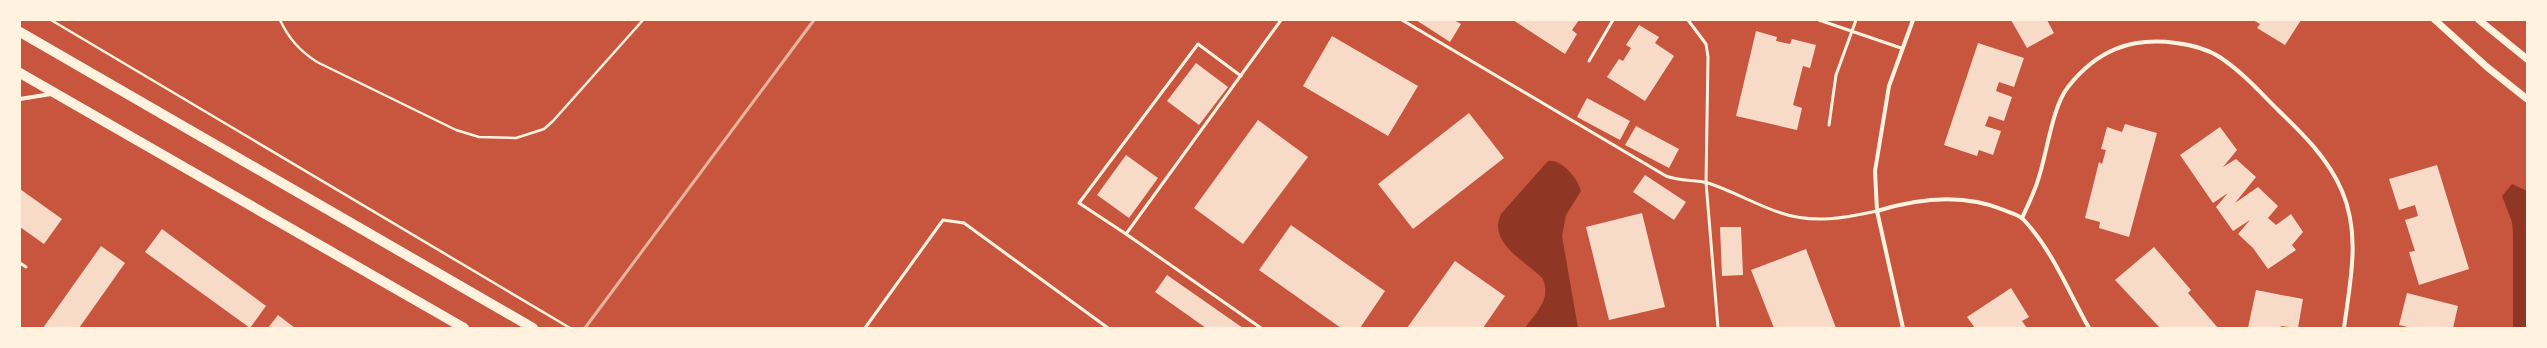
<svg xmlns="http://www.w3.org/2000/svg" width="2547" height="348" viewBox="0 0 2547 348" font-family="'Open Sans',sans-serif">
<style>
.water{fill:#8f3625}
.building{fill:#f7dbc8}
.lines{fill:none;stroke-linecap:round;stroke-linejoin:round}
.path{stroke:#fff3e0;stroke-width:2.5}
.service{stroke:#fff3e0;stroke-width:3}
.minor{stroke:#fff3e0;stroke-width:4}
.tertiary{stroke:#fff3e0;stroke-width:7}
.primary{stroke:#fff3e0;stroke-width:10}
.rail{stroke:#e9b49f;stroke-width:3}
</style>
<rect width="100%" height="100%" fill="#c8553d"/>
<!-- water -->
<g class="water">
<path d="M 1548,161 C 1562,159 1578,179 1581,191 L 1566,215 L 1562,236 L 1578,328 L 1525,328 C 1537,311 1551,300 1543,279 C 1527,262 1487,243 1501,214 Z"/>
<path d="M 2512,184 L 2527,191 L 2527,328 L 2513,328 L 2513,233 L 2512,222 L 2502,196 Z"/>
</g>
<!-- building -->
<g class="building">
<path d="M 1416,20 L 1454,20 L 1461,24 L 1450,42 Z"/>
<path d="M 1513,20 L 1579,20 L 1572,30 L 1577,34 L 1565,54 Z"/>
<path d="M 2011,20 L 2047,20 L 2054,33 L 2027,48 Z"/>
<path d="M 2253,20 L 2301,20 L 2285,45 L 2257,28 L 2260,24 Z"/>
<path d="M 1639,25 L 1659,37 L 1655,43 L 1674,56 L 1645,101 L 1607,77 L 1619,59 L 1623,61 L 1631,48 L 1626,45 Z"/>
<path d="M 1756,31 L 1777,37 L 1776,41 L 1790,44 L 1792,39 L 1816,45 L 1810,68 L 1803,66 L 1793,105 L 1802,108 L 1797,130 L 1736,116 Z"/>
<path d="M 1332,36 L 1418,86 L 1388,136 L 1303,86 Z"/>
<path d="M 1978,43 L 2024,58 L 2014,87 L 1999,82 L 1996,91 L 2012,97 L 2004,121 L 1989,116 L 1985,126 L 2001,131 L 1993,155 L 1979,150 L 1977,156 L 1944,145 Z"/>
<path d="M 1196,63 L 1228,87 L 1199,125 L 1167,101 Z"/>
<path d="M 1587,98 L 1630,121 L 1620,140 L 1577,117 Z"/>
<path d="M 1469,113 L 1504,158 L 1413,229 L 1378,184 Z"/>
<path d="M 1258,120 L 1308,157 L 1243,244 L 1194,208 Z"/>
<path d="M 2125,124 L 2157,133 L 2129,237 L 2099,228 L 2100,222 L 2085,218 L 2099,162 L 2102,164 L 2106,150 L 2101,149 L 2107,127 L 2122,132 Z"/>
<path d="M 1636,126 L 1679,149 L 1669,168 L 1625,145 Z"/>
<path d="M 2220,127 L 2237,150 L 2223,167 L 2236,159 L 2256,177 L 2235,203 L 2258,187 L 2278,206 L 2268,218 L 2276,225 L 2291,214 L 2303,232 L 2292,245 L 2296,250 L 2268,269 L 2253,248 L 2238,234 L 2250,220 L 2233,231 L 2216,207 L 2228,193 L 2213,203 L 2180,155 Z"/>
<path d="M 1126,155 L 1158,178 L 1129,218 L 1097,195 Z"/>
<path d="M 2437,165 L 2469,269 L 2419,285 L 2409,252 L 2415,251 L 2405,220 L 2418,216 L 2415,205 L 2399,210 L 2389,179 Z"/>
<path d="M 1645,175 L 1686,202 L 1674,220 L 1633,192 Z"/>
<path d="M 20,189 L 62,219 L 44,244 L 20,227 Z"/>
<path d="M 1642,213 L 1665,307 L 1609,320 L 1586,227 Z"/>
<path d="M 1291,225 L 1385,291 L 1360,328 L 1341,328 L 1259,270 Z"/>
<path d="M 1720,227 L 1741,227 L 1743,275 L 1722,276 Z"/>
<path d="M 162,229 L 266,306 L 250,328 L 145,252 Z"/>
<path d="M 101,246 L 125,263 L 79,328 L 43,328 Z"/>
<path d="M 2154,247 L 2191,290 L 2188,293 L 2218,328 L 2160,328 L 2115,280 Z"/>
<path d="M 1806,249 L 1836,328 L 1774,328 L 1751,270 Z"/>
<path d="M 1455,261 L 1505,296 L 1483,328 L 1407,328 Z"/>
<path d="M 1167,275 L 1243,328 L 1206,328 L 1155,292 Z"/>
<path d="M 2011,288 L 2029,317 L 2022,321 L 2027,328 L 1975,328 L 1967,317 Z"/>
<path d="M 2256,290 L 2303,299 L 2298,328 L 2281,326 L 2280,328 L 2248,328 Z"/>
<path d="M 2407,293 L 2458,306 L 2453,328 L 2412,328 L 2399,325 Z"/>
<path d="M 278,315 L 295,328 L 268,328 Z"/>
</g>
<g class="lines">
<!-- path -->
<g class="path">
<path d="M 51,20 L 570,328"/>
<path d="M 280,20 C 289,39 300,51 317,62 L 456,130 L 479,137 L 516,138 L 544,129 L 553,121 L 643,20"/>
</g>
<!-- service -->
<g class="service">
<path d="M 1402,20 L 1666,176 C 1682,182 1694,179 1708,183 C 1733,191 1756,205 1781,213 C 1813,224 1845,218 1877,211"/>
<path d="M 1688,20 L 1706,44 L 1708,57 L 1706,182 L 1718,328"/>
<path d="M 1819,20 L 1901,48"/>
<path d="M 1589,61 L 1613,20"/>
<path d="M 1829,125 L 1836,75 L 1856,20"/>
<path d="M 1126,234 L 1079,203 L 1198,44 L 1241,76"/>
<path d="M 20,263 L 26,267"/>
<path d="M 865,328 L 943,220 L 964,223 L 1108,328"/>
<path d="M 1261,328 L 1126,234 L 1281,20"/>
</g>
<!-- minor -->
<g class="minor">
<path d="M 20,99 L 51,94"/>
<path d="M 1877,211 C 1919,198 1963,193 2004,210 C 2010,213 2019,215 2023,219 C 2053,251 2068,291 2089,328"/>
<path d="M 2022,218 C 2028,205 2034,193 2038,180 C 2047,154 2052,107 2068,87 C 2097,50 2131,37 2176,43 C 2192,45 2208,49 2221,58 C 2242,72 2259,91 2277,109 C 2302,133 2328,158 2342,191 C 2361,235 2350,282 2344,328"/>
<path d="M 1903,328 L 1877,211 L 1875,171 L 1889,86 L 1913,20"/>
</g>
<!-- tertiary -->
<g class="tertiary">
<path d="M 2435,20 L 2487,67 L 2527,99"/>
<path d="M 2479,20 L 2527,59"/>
</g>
<!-- primary -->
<g class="primary">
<path d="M 20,32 L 533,328"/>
<path d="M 20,73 L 464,328"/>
</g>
<!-- rail -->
<path class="rail" d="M 585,328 L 814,20"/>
</g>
<!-- border -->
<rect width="2547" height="348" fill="none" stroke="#fff3e0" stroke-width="42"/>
</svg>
